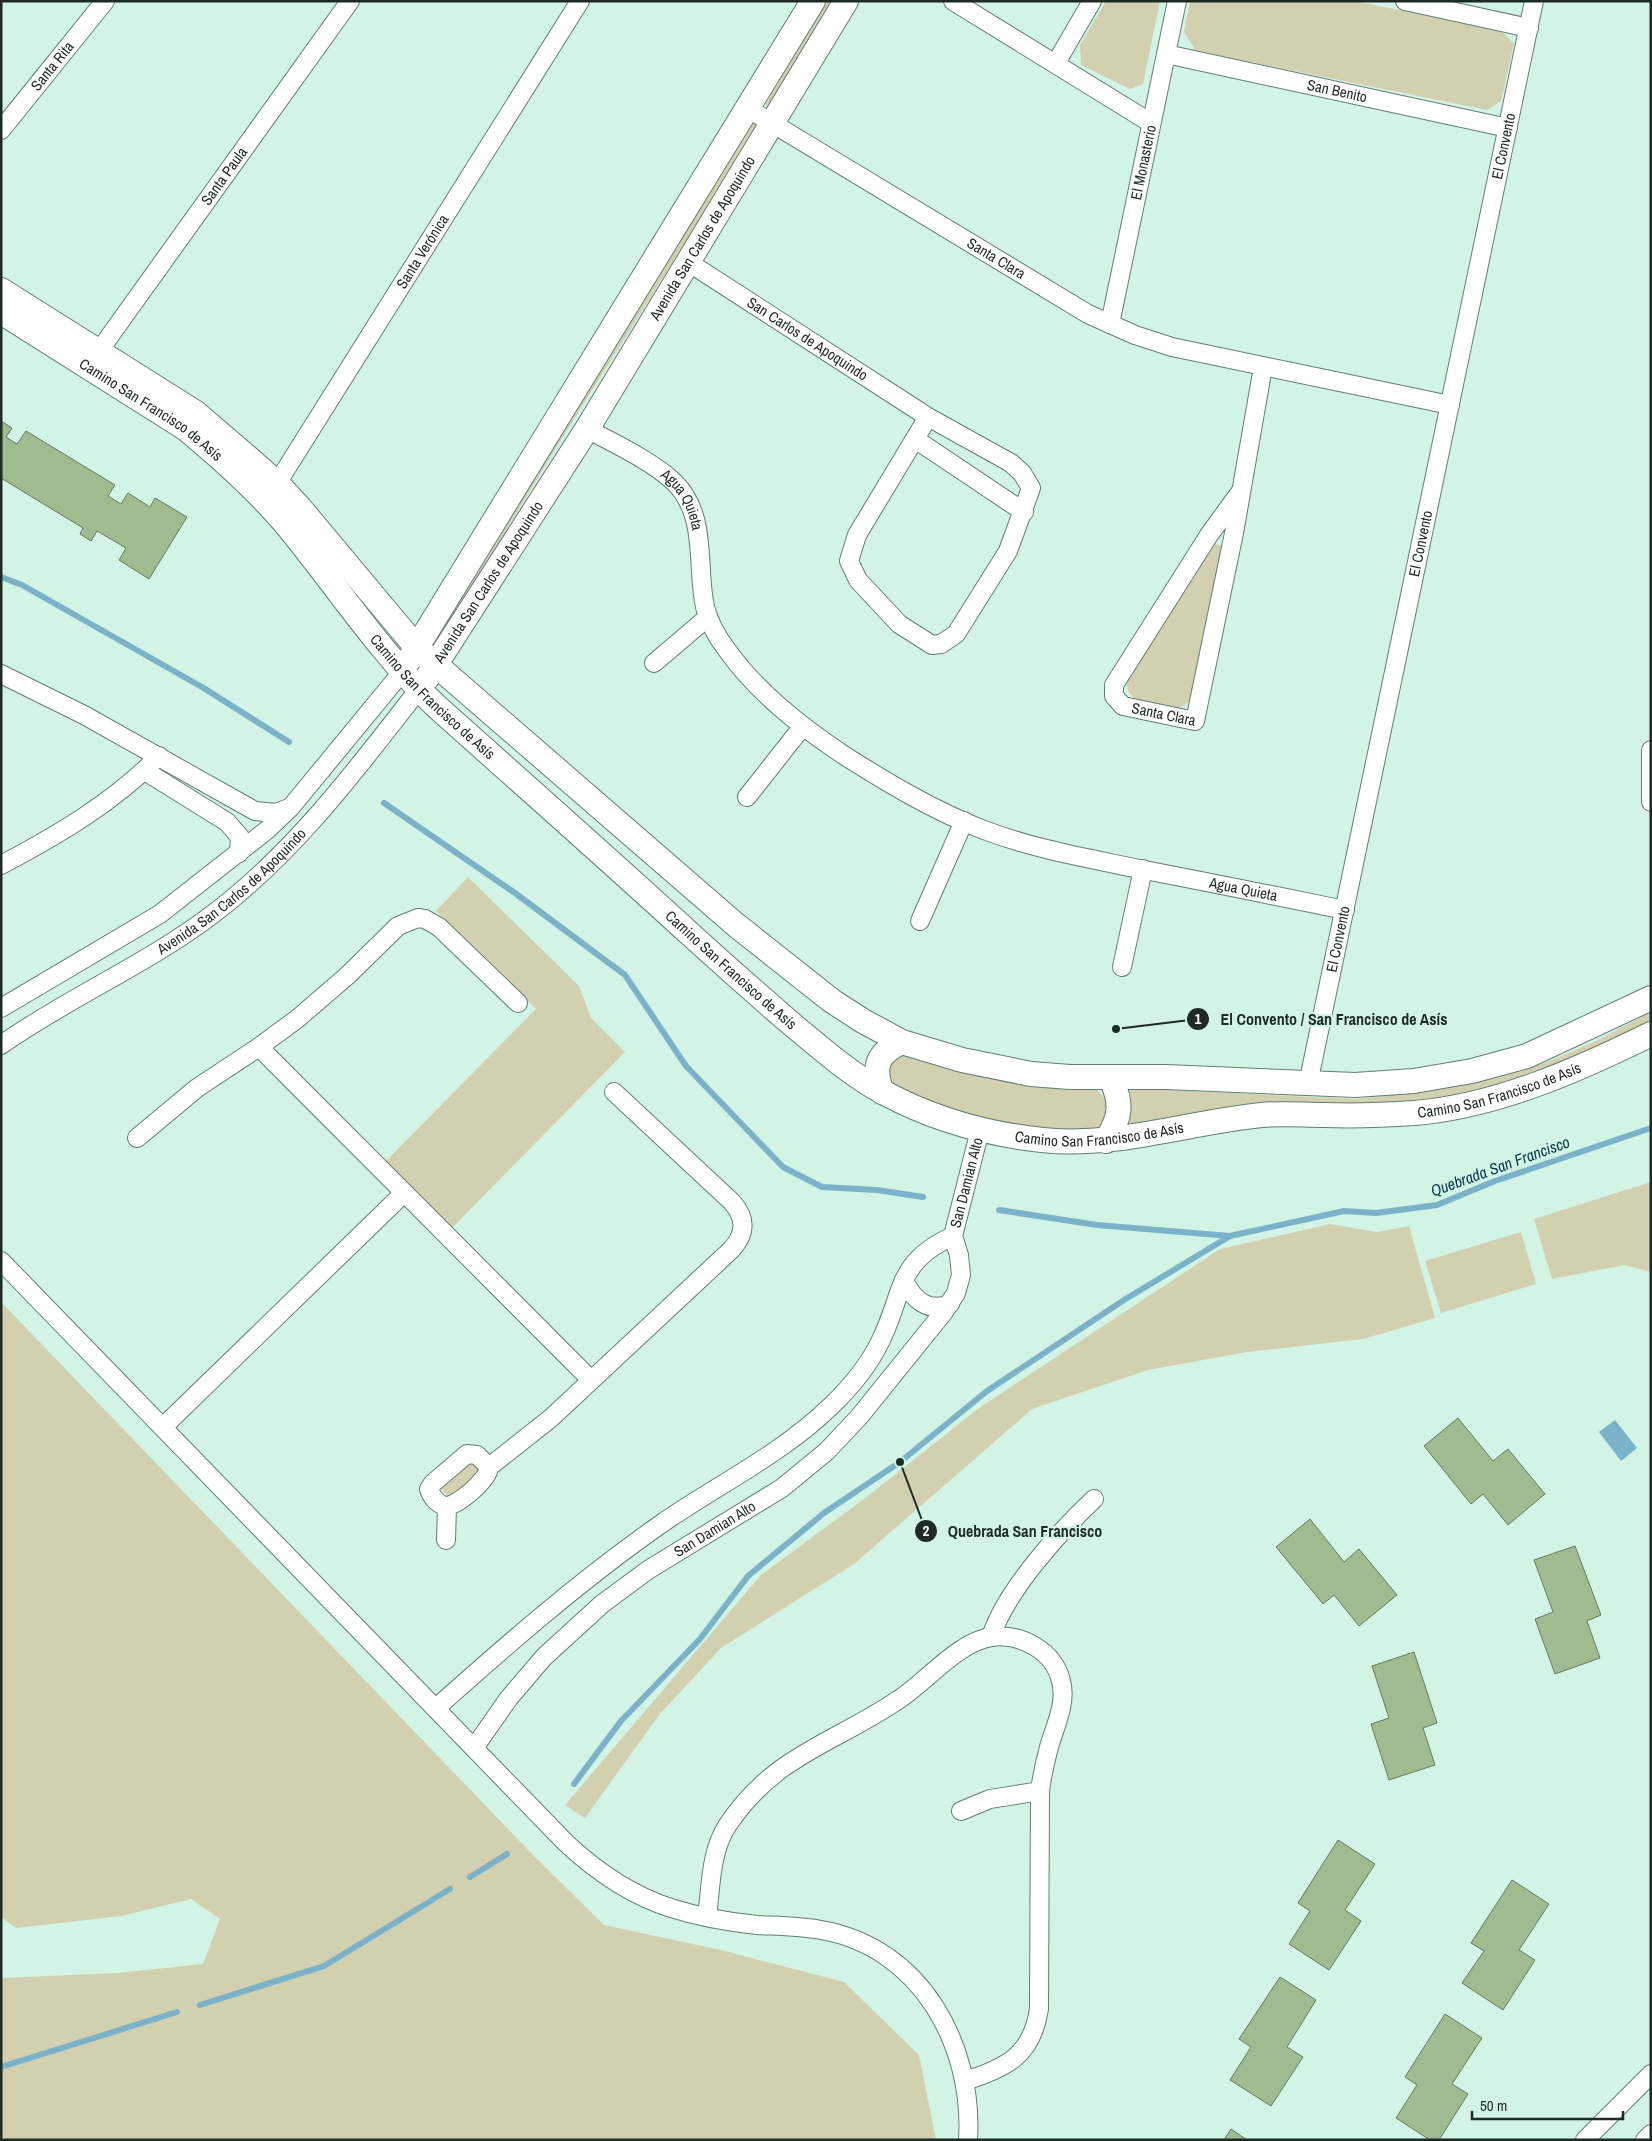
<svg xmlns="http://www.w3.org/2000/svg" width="1652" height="2141" viewBox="0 0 1652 2141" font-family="'Archivo Narrow',sans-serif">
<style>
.green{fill:#d2d0af}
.water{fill:#7ab2c9}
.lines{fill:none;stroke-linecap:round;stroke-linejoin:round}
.stream{stroke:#7ab2c9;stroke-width:6}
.building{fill:#9fbb90;stroke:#697961}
.street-casing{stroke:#617f71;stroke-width:20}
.secondary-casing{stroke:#617f71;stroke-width:26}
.street{stroke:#fff;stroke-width:18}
.secondary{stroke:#fff;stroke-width:24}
.labels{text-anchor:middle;stroke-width:4.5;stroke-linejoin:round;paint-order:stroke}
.street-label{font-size:15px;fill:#1e2b25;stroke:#d2f4e4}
.water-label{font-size:16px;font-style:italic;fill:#05394a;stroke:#d2f4e4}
.leader{fill:none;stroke:#1e2b25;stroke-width:2}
.callout-dot{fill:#1e2b25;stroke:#d2f4e4;stroke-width:2}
.mark-label{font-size:15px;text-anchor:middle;font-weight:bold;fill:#fff}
.callout-label{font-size:16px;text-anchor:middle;font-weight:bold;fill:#1e2b25;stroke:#d2f4e4;stroke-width:4.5;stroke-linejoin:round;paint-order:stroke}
</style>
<rect width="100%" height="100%" fill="#d2f4e4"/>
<!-- green -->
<g class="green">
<path d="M 825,1 L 835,1 L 771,106 L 766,106 L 764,100 Z"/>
<path d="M 1106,1 L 1160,1 L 1143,84 L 1130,89 L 1081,65 L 1080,45 Z"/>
<path d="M 1190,1 L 1355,1 L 1502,31 L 1514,44 L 1501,101 L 1487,110 L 1196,51 L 1184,32 Z"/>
<path d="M 752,122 L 756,124 L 757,128 L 559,443 L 442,636 L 434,632 Z"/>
<path d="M 1213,543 L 1222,546 L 1193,700 L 1179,708 L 1136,701 L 1128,691 L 1126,680 Z"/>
<path d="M 468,877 L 579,986 L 591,1018 L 625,1052 L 451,1229 L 384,1163 L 536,1009 L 436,911 Z"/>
<path d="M 1651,1012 L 1651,1020 L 1575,1059 L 1525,1078 L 1478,1091 L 1414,1102 L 1131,1127 L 1128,1125 L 1129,1116 L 1124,1088 L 1357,1099 L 1433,1090 L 1487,1080 L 1545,1063 L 1594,1042 Z"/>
<path d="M 905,1052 L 1094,1087 C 1105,1097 1109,1103 1108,1118 L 1096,1129 L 1061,1132 L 997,1124 L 942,1109 L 891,1086 L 884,1066 Z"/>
<path d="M 1651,1182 L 1651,1272 L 1624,1265 L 1552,1279 L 1534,1219 Z"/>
<path d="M 1330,1224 L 1377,1232 L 1409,1226 L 1435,1318 L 1363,1339 L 1247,1352 L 1148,1370 L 1032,1409 L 854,1564 L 721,1648 L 659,1715 L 585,1818 L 565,1805 L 761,1575 L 868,1496 L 979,1408 L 1220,1249 Z"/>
<path d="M 1521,1232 L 1536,1284 L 1441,1313 L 1425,1261 Z"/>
<path d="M 1,1302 L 534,1856 L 604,1925 L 721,1950 L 844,1982 L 919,2055 L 936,2140 L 1,2140 L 1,1978 L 117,1973 L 203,1964 L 220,1919 L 191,1899 L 121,1916 L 16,1928 L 1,1917 Z"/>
<path d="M 469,1459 L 480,1470 L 451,1499 L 440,1488 Z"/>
</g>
<!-- water -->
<path class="water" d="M 1615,1420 L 1637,1448 L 1621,1461 L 1599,1432 Z"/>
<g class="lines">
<!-- stream -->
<g class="stream">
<path d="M 1,577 L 22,585 L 202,687 L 289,742"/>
<path d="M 384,803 L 515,893 L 625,975 L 686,1066 L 783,1167 L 822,1187 L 877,1190 L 923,1197"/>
<path d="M 999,1210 L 1097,1225 L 1230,1236"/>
<path d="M 574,1784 L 621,1721 L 700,1639 L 748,1576 L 824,1513 L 900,1462 L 987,1391 L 1124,1300 L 1230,1236 L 1344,1211 L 1376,1213 L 1437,1205 L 1495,1181 L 1651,1128"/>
<path d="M 470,1877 L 507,1854"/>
<path d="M 200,2005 L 324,1966 L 450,1889"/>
<path d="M 1,2067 L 177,2012"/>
</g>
</g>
<!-- building -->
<g class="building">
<path d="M 1,421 L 12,428 L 6,437 L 17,444 L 26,431 L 115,485 L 108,496 L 121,504 L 128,493 L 150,507 L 155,498 L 187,517 L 149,579 L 119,560 L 126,548 L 97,531 L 91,541 L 80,534 L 83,528 L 1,478 Z"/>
<path d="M 1458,1418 L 1493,1461 L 1508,1449 L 1545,1494 L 1508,1525 L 1483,1494 L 1471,1504 L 1424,1446 Z"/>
<path d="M 1310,1519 L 1344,1562 L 1359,1549 L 1397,1595 L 1359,1626 L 1334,1595 L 1323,1604 L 1276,1547 Z"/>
<path d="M 1575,1546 L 1601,1615 L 1587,1621 L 1600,1658 L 1555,1674 L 1535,1619 L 1553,1612 L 1534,1560 Z"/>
<path d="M 1414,1652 L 1437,1723 L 1423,1728 L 1435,1765 L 1389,1780 L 1371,1724 L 1389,1718 L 1372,1666 Z"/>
<path d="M 1338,1840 L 1375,1864 L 1345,1910 L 1361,1921 L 1329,1970 L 1289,1944 L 1310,1911 L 1298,1903 Z"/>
<path d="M 1512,1880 L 1549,1904 L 1519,1950 L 1535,1960 L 1503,2010 L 1462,1983 L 1484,1951 L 1471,1943 Z"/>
<path d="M 1280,1977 L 1316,2000 L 1287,2047 L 1303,2057 L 1271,2106 L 1230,2080 L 1251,2047 L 1239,2039 Z"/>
<path d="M 1445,2014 L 1482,2038 L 1452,2084 L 1468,2094 L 1439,2140 L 1430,2140 L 1396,2118 L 1417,2085 L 1405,2077 Z"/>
<path d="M 1231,2129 L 1247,2140 L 1224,2140 Z"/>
</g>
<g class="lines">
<defs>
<g id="street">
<path d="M 953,1 L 1151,123"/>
<path d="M 1405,1 L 1529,28"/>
<path id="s1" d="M 1166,54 L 1508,128"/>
<path d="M 1056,63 L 1092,1"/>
<path id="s2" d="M 747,108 L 1088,314 L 1135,335 L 1172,347 L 1450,405"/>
<path id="s3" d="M 1,130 L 105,1"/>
<path id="s4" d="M 688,262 L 928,417 L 1011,463 L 1022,473 L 1031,488 L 1008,551 L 956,634 L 941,644 L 932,645 L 899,624 L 858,580 L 849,561 L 857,535 L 928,417"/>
<path id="s5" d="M 1110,324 L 1177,1"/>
<path id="s6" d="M 99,351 L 350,1"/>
<path id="s7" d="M 587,429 C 612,442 655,463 674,482 C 708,515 696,565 705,607 C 709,623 717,637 727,650 C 757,692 799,725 842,754 C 886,782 934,811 984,830 C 1034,849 1087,858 1139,869 C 1208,882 1276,896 1345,910"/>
<path d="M 915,439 L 1024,512"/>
<path id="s8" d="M 1241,491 L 1209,535 L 1114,685 L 1114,696 L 1123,706 L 1195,721 L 1234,533 L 1263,367"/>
<path id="s9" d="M 271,493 L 580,1"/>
<path d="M 654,663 L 708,617"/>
<path d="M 1,674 L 84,715 L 255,811 L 276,813 L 289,808"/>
<path d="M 1651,750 L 1651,802"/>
<path d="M 145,771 L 227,822 L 240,837 L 239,853"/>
<path d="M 747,797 L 803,726"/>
<path d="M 1,865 C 58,835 114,802 159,756"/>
<path d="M 920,921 L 964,821"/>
<path d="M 1122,967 L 1143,869"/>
<path d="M 1,1008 L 160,914 L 267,830 L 291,807 L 402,672"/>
<path id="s10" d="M 1,1045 C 69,997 146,965 213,914 C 295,852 356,770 419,689"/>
<path d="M 259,1047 L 591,1380"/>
<path id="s11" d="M 1308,1084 L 1534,1"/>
<path d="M 137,1138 L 197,1088 L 259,1047 L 297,1019 L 347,976 L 398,926 L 418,918 L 425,919 L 439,927 L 518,1003"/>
<path d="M 1,1261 L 566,1843 C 597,1872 630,1895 671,1908 C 699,1917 728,1922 757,1925 C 778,1926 800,1926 821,1930 C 921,1947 974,2046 968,2140"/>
<path d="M 904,1280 C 913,1300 928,1313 950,1304"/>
<path d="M 164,1426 L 404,1193"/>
<path d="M 489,1467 L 477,1455 L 467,1454 L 433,1483 L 429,1489 C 432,1498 436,1502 444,1506 C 456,1508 489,1479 489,1467 L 551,1418 L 732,1249 C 746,1233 746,1218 732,1202 L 614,1092"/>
<path d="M 446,1540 L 447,1507"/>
<path d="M 991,1637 C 1005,1592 1059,1532 1094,1499"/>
<path d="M 436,1708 C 509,1643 581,1580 661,1524 C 717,1485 782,1454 831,1406 C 851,1387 869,1365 881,1340 C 905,1290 896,1262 953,1236"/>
<path id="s12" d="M 474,1748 L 509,1698 L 544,1657 L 602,1604 L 648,1570 L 782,1488 L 827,1451 L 859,1417 L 943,1313 L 956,1293 L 961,1275 L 959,1255 L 953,1236 L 980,1130"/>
<path d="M 961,1811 L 990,1799 L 1040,1791"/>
<path d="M 707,1917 C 711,1887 710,1853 727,1826 C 774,1755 833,1744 898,1700 C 926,1682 958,1642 991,1637 C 1021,1633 1054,1651 1061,1681 C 1067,1703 1055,1726 1049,1747 C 1045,1762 1042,1776 1040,1791 L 1039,2009 C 1032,2055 1007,2068 965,2081"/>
<path d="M 1585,2140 L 1651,2074"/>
<path d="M 1645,2140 L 1651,2134"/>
</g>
<g id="secondary">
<path d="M 1,290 L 196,413 L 245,455 L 278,484 L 300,508 L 417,648 L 436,665 L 736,925 L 832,1001 L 863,1021 L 902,1042 L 962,1060 L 1031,1074 L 1070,1077 L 1166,1077 L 1355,1085 L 1414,1081 L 1472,1071 L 1527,1056 L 1651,998"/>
<path id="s13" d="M 1,312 L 185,428 C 220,457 254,487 284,522 C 335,583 378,651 436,706 C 521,782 606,857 690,934 C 724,965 759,996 794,1026 C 822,1049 851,1075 883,1092 C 932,1119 987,1134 1042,1140 C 1116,1148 1189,1122 1262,1115 C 1282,1113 1304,1115 1324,1115 C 1355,1116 1385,1115 1415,1113 C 1497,1106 1578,1070 1651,1034"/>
<path d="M 409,660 L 813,1"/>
<path id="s14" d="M 427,678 L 587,429 L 846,1"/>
<path d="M 882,1092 C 872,1067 877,1053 902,1042"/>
<path d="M 1106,1141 C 1121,1117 1123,1103 1110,1077"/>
</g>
</defs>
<!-- street casing -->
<use href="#street" class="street-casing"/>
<!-- secondary casing -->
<use href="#secondary" class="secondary-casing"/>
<!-- street -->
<use href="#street" class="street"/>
<!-- secondary -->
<use href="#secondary" class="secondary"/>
</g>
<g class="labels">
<!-- street labels -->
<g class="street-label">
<text dy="5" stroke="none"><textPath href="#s3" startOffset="82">Santa Rita</textPath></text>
<text dy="5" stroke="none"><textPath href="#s1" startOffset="175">San Benito</textPath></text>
<text dy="5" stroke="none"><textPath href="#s11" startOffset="958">El Convento</textPath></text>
<text dy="5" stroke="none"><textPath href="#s5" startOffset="165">El Monasterio</textPath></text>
<text dy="5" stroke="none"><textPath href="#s6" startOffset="215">Santa Paula</textPath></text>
<text dy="5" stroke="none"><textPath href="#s14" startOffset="519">Avenida San Carlos de Apoquindo</textPath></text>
<text dy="5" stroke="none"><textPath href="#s9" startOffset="285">Santa Verónica</textPath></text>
<text dy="5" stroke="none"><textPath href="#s2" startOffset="291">Santa Clara</textPath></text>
<text dy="5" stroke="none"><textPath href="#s4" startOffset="142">San Carlos de Apoquindo</textPath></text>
<text dy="5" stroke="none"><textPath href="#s13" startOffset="179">Camino San Francisco de Asís</textPath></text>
<text dy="5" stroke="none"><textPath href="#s7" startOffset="122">Agua Quieta</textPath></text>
<text dy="5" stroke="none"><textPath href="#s11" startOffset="552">El Convento</textPath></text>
<text dy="5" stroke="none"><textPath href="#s14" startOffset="114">Avenida San Carlos de Apoquindo</textPath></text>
<text dy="5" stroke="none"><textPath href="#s13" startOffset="584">Camino San Francisco de Asís</textPath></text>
<text dy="5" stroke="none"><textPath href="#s8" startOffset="298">Santa Clara</textPath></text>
<text dy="5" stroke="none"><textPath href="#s7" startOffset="866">Agua Quieta</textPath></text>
<text dy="5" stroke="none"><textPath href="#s10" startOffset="278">Avenida San Carlos de Apoquindo</textPath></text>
<text dy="5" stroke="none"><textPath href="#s11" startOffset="148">El Convento</textPath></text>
<text dy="5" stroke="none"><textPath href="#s13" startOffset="989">Camino San Francisco de Asís</textPath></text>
<text dy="5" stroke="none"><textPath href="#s13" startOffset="1814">Camino San Francisco de Asís</textPath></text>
<text dy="5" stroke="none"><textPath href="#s13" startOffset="1409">Camino San Francisco de Asís</textPath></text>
<text dy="5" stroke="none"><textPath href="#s12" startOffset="784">San Damian Alto</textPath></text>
<text dy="5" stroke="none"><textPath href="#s12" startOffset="329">San Damian Alto</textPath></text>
</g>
<!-- water labels -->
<g class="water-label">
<text transform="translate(1500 1166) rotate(-20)" y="6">Quebrada San Francisco</text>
</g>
</g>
<!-- callouts -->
<path class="leader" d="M1116 1029L1198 1019M900 1462L926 1531"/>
<g class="callout-dot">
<circle cx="1116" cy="1029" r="5"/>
<circle cx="900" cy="1462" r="5"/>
<circle cx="1198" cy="1019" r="12"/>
<circle cx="926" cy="1531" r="12"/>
</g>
<g class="mark-label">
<text x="1198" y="1024">1</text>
<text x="926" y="1536">2</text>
</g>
<g class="callout-label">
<text x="1334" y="1025">El Convento / San Francisco de Asís</text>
<text x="1025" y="1537">Quebrada San Francisco</text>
</g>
<!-- border -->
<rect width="1652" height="2141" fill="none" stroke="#1e2b25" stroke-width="5"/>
<!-- scale -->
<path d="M1472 2111v8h151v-8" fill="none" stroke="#1e2b25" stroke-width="2.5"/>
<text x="1480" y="2111" font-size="15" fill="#1e2b25" stroke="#d2f4e4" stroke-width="4" paint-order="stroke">50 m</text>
</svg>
